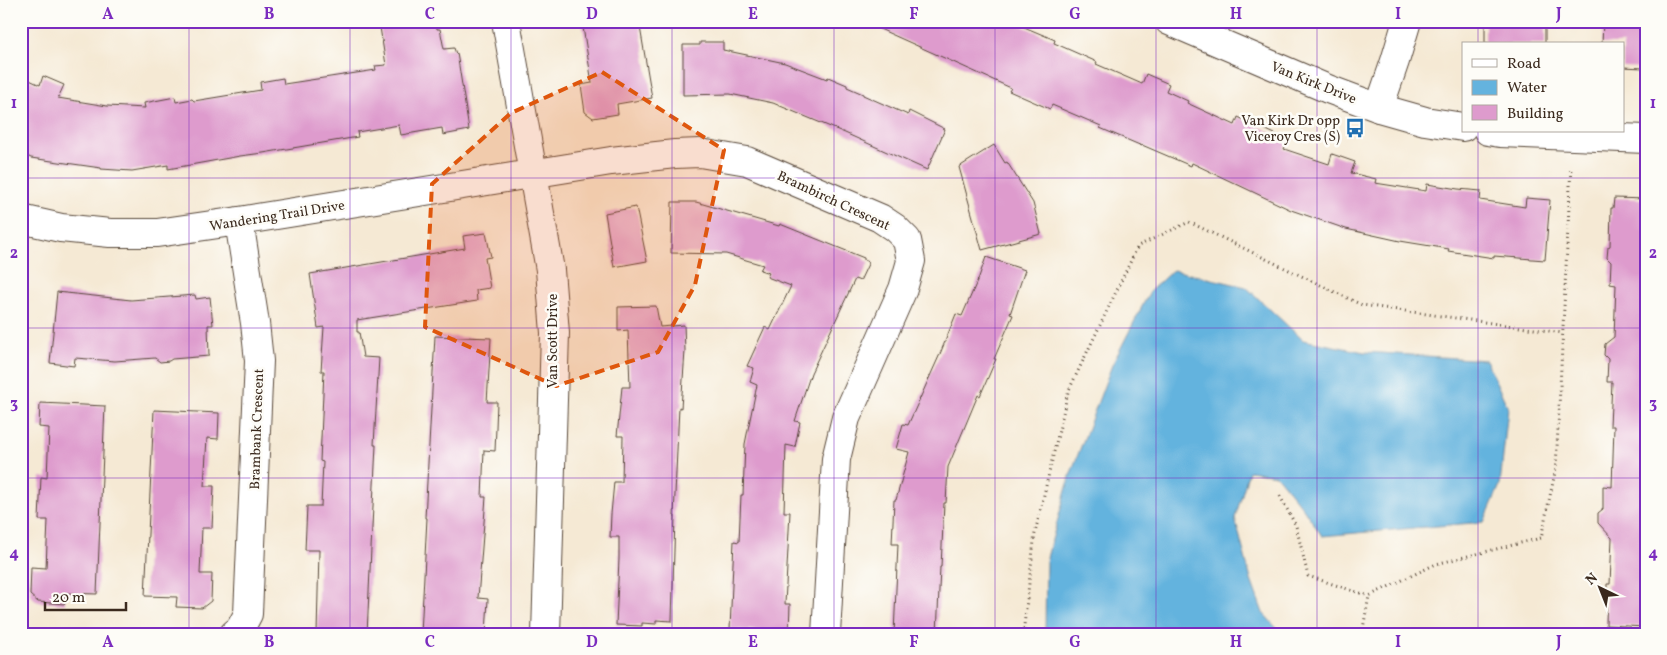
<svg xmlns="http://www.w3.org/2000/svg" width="1667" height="655" viewBox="0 0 1667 655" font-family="Vollkorn,serif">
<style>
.water{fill:#64b3de;stroke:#506e7e}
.building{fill:#de9bcd}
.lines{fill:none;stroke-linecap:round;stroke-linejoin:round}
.minor-casing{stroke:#574739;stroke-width:30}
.tertiary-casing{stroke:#574739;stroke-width:30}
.path{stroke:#574739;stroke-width:3;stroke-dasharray:1 4;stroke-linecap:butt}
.minor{stroke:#fff;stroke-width:28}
.tertiary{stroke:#fff;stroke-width:28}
.marked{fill:#df570d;fill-opacity:0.2;stroke:#df570d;stroke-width:4;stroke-dasharray:10 6;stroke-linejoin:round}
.grid{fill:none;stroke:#7b2cbf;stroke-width:1;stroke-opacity:0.55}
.labels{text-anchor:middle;stroke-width:5;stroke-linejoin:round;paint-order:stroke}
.street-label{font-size:14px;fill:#3b2a1e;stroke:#fdfcf7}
.poi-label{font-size:14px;fill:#3b2a1e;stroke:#fdfcf7;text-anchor:end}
.neatline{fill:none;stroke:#7b2cbf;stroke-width:2}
.grid-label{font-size:16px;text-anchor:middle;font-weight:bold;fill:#7b2cbf}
</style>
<rect width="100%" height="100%" fill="#fdfcf7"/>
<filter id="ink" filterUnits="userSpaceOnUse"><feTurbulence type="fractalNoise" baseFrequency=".02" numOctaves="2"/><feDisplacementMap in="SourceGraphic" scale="10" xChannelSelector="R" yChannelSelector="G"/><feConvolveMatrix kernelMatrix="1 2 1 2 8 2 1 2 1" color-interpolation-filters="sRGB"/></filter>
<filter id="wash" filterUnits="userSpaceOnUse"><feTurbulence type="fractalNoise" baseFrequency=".0096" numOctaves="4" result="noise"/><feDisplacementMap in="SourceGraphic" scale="20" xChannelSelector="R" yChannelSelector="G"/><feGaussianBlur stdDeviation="1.12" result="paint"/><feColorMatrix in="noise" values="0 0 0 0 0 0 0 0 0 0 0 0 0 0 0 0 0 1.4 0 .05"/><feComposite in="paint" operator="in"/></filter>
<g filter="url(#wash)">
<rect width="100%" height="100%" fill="#f5e9d4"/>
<!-- water -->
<path class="water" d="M 1173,270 L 1246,287 L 1303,340 L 1364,352 L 1486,360 L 1508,408 L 1500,485 L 1484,522 L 1322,536 L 1303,508 L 1276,475 L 1249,471 L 1235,518 L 1251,580 L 1263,613 L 1282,634 L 1045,634 L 1046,561 L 1071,473 L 1112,365 L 1150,291 Z"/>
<g id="blocks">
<!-- building -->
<g class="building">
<path d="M 379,21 L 436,21 L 437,29 L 440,29 L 444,49 L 454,48 L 456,54 L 457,53 L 469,130 L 443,135 L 442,128 L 401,135 L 399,125 L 357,132 L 358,137 L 263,153 L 240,156 L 168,169 L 168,165 L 132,171 L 101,169 L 101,168 L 31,158 L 21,153 L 21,76 L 40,85 L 43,76 L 64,85 L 58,98 L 107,106 L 145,108 L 144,103 L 175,97 L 176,102 L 192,99 L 194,101 L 261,90 L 260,82 L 283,78 L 284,84 L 376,70 L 375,66 L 386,65 Z"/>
<path d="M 582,21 L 639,21 L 652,98 L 617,104 L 618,114 L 593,118 L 585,112 L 581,85 L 592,83 Z"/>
<path d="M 862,21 L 1010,21 L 1055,40 L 1054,43 L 1097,62 L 1096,64 L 1142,84 L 1146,74 L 1169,84 L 1166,91 L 1188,101 L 1187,103 L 1235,125 L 1238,117 L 1288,140 L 1284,149 L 1329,164 L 1332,154 L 1355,162 L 1351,173 L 1376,179 L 1375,183 L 1426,191 L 1427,184 L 1458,189 L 1481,191 L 1480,200 L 1525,207 L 1526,198 L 1550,200 L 1545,260 L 1494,256 L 1494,258 L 1448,251 L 1449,249 L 1400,241 L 1346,229 L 1291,210 L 1192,163 L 1191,166 L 1142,145 L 1142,146 L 1100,128 L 1101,126 L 1052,105 L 1050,109 L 1009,91 L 1011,88 Z"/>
<rect x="1485" y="21" width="60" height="23"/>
<path d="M 1603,21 L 1645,21 L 1643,68 L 1623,67 L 1623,44 L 1602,44 Z"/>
<path d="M 700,42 L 723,42 L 723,50 L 785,63 L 827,79 L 828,77 L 847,85 L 847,87 L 863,94 L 863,95 L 908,115 L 909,111 L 945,129 L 927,170 L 845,133 L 773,103 L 730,94 L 683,95 L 683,45 L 700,45 Z"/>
<path d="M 994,145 L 1005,163 L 1007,162 L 1033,203 L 1041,234 L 982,250 L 959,167 Z"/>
<path d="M 1614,198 L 1646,199 L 1646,627 L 1606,625 L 1607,584 L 1610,584 L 1612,538 L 1598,523 L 1598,513 L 1603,509 L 1603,486 L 1612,487 L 1614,426 L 1610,426 L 1612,382 L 1607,382 L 1608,359 L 1604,355 L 1605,344 L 1614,337 L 1616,285 L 1610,284 L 1611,262 L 1607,258 L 1608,247 L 1610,246 L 1611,208 L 1613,208 Z"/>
<path d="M 672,202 L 696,202 L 779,226 L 780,224 L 864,258 L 864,260 L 869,262 L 860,281 L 855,279 L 811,373 L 795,421 L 800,422 L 795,447 L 786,445 L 784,512 L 790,512 L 785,604 L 790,604 L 789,632 L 730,629 L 734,541 L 739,542 L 741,495 L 743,495 L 745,444 L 757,385 L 750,382 L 754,368 L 747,366 L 765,327 L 770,330 L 791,286 L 767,277 L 769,273 L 760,270 L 763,265 L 726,254 L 671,253 Z"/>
<path d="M 636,207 L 647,261 L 614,267 L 605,213 Z"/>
<path d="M 486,233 L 491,257 L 485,258 L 490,288 L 476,290 L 477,301 L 357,320 L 357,332 L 359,332 L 363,357 L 379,358 L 374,445 L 376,445 L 374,485 L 367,634 L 317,634 L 319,550 L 305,550 L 307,506 L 321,506 L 323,462 L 320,461 L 324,371 L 321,371 L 324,327 L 318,328 L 310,274 L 465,248 L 463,236 Z"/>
<path d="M 986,257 L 1025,270 L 1010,314 L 1013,315 L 994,359 L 996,359 L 980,396 L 978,395 L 948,467 L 946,503 L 944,503 L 941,567 L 940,567 L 937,634 L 894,634 L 898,544 L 892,544 L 894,500 L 896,500 L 909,452 L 896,449 L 903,424 L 908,425 L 940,354 L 956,314 L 962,316 L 979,277 Z"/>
<path d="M 57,292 L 131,300 L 195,295 L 196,299 L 210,297 L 213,325 L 208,325 L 209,356 L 172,359 L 169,361 L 160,362 L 155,358 L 115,361 L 75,358 L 74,366 L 50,363 Z"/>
<path d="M 656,306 L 660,327 L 684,325 L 685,351 L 681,408 L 679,407 L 674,516 L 675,516 L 672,621 L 656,620 L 656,624 L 642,623 L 642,626 L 616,625 L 619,559 L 619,537 L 610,537 L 611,514 L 614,482 L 622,482 L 623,436 L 617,436 L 622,387 L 630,387 L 628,330 L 618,331 L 618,307 Z"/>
<path d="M 435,336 L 491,338 L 487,402 L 497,402 L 496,428 L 495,451 L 484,450 L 482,497 L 486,497 L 478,598 L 488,599 L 486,634 L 421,634 L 427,518 L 425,518 Z"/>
<path d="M 40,403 L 105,406 L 97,594 L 65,593 L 65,604 L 38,602 L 30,595 L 31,567 L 46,568 L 48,520 L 39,520 L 41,477 L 47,478 L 49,428 L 39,427 Z"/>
<path d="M 154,410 L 219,413 L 218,439 L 207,438 L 204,486 L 214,486 L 212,528 L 202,528 L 200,574 L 212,574 L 211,601 L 202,608 L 176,607 L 177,597 L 145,596 Z"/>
</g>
</g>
</g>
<g filter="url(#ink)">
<use href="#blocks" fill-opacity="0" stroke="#574739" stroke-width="1"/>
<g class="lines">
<defs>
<g id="minor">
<path d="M 1379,108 L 1395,61 L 1407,21"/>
<path d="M 21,219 L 61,228 L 110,233 L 157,233 L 239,221 L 611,161 L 675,154 L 700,153 L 747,161 L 880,218 L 895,228 L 907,240 L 911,261 L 903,289 L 846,418 L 836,459 L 826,634"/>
<path d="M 234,634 L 240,629 L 248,614 L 259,361 L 255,323 L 239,221"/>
</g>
<g id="tertiary">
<path d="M 506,21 L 550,270 L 555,333 L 546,634"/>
<path d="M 1169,21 L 1328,89 L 1379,108 L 1425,121 L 1463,127"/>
<path d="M 1488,131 L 1500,133 L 1646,139"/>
</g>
</defs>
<!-- minor casing -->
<use href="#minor" class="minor-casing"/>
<!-- tertiary casing -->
<use href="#tertiary" class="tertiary-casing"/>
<!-- path -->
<g class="path">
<path d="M 1280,496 L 1296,526 L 1308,576 L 1369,596"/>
<path d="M 1023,634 L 1035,533 L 1068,392 L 1138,246 L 1189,222 L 1362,305 L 1563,333"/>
<path d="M 1362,634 L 1369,596 L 1436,564 L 1541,538 L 1556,468 L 1571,166"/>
</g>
<!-- minor -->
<use href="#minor" class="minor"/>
<!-- tertiary -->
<use href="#tertiary" class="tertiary"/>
</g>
</g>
<!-- marked area -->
<path class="marked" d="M 602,72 L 724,150 L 695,285 L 658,352 L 556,386 L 425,327 L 432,184 L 511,113 Z"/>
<!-- grid -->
<path class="grid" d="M 189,21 L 189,634M 350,21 L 350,634M 511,21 L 511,634M 672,21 L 672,634M 834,21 L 834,634M 995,21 L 995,634M 1156,21 L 1156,634M 1317,21 L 1317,634M 1478,21 L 1478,44M 1478,131 L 1478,634M 21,178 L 1646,178M 21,328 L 1646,328M 21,478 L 1646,478"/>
<!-- icons -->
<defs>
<symbol id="bus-bare" viewBox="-9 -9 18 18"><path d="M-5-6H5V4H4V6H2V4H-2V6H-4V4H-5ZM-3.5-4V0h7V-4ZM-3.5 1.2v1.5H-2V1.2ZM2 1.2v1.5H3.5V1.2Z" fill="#1f6fb2" stroke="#fdfcf7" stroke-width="2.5" paint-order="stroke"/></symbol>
</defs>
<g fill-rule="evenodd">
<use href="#bus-bare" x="1341" y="114" width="28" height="28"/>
</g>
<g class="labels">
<!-- street labels -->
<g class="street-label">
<text transform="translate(1314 82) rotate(22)" y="5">Van Kirk Drive</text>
<text transform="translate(834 200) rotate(25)" y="5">Brambirch Crescent</text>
<text transform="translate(277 215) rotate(-9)" y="5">Wandering Trail Drive</text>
<text transform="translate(552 341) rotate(-90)" y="5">Van Scott Drive</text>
<text transform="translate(256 429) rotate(-88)" y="5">Brambank Crescent</text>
</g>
<!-- poi labels -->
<g class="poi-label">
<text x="1340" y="125">Van Kirk Dr opp<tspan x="1340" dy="16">Viceroy Cres (S)</tspan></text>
</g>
</g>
<!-- margin -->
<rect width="1667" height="655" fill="none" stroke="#fdfcf7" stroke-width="55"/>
<!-- legend -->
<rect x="1462" y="42" width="162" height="90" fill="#fdfcf7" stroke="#afa8a0"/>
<rect x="1472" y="59" width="25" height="8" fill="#ffffff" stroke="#afa8a0"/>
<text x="1507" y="68" font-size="15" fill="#3b2a1e">Road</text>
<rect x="1472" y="80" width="25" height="15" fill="#64b3de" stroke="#afa8a0"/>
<text x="1507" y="92" font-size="15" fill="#3b2a1e">Water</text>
<rect x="1472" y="105" width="25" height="15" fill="#de9bcd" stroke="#afa8a0"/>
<text x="1507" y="118" font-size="15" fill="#3b2a1e">Building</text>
<!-- north arrow -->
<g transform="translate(1600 588) rotate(317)" stroke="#fdfcf7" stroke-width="4" paint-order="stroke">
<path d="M0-4L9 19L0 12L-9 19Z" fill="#3b2a1e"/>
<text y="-8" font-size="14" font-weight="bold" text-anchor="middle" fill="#3b2a1e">N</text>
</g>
<!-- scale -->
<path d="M45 602v8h81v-8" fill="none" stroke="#3b2a1e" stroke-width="2.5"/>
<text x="52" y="602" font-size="15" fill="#3b2a1e" stroke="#fdfcf7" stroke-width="4" paint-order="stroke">20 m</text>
<rect x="28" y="28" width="1612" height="600" class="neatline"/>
<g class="grid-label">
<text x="108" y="19">A</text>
<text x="269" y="19">B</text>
<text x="430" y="19">C</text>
<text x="592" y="19">D</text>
<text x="753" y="19">E</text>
<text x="914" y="19">F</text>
<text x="1075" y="19">G</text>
<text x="1236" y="19">H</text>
<text x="1398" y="19">I</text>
<text x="1559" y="19">J</text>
<text x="14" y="108">1</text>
<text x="1653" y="108">1</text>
<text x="14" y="258">2</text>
<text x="1653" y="258">2</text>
<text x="14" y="408">3</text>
<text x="1653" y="408">3</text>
<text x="14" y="558">4</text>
<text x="1653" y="558">4</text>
<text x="108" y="647">A</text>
<text x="269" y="647">B</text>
<text x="430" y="647">C</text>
<text x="592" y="647">D</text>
<text x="753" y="647">E</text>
<text x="914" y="647">F</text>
<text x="1075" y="647">G</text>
<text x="1236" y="647">H</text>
<text x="1398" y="647">I</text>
<text x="1559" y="647">J</text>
</g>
</svg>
